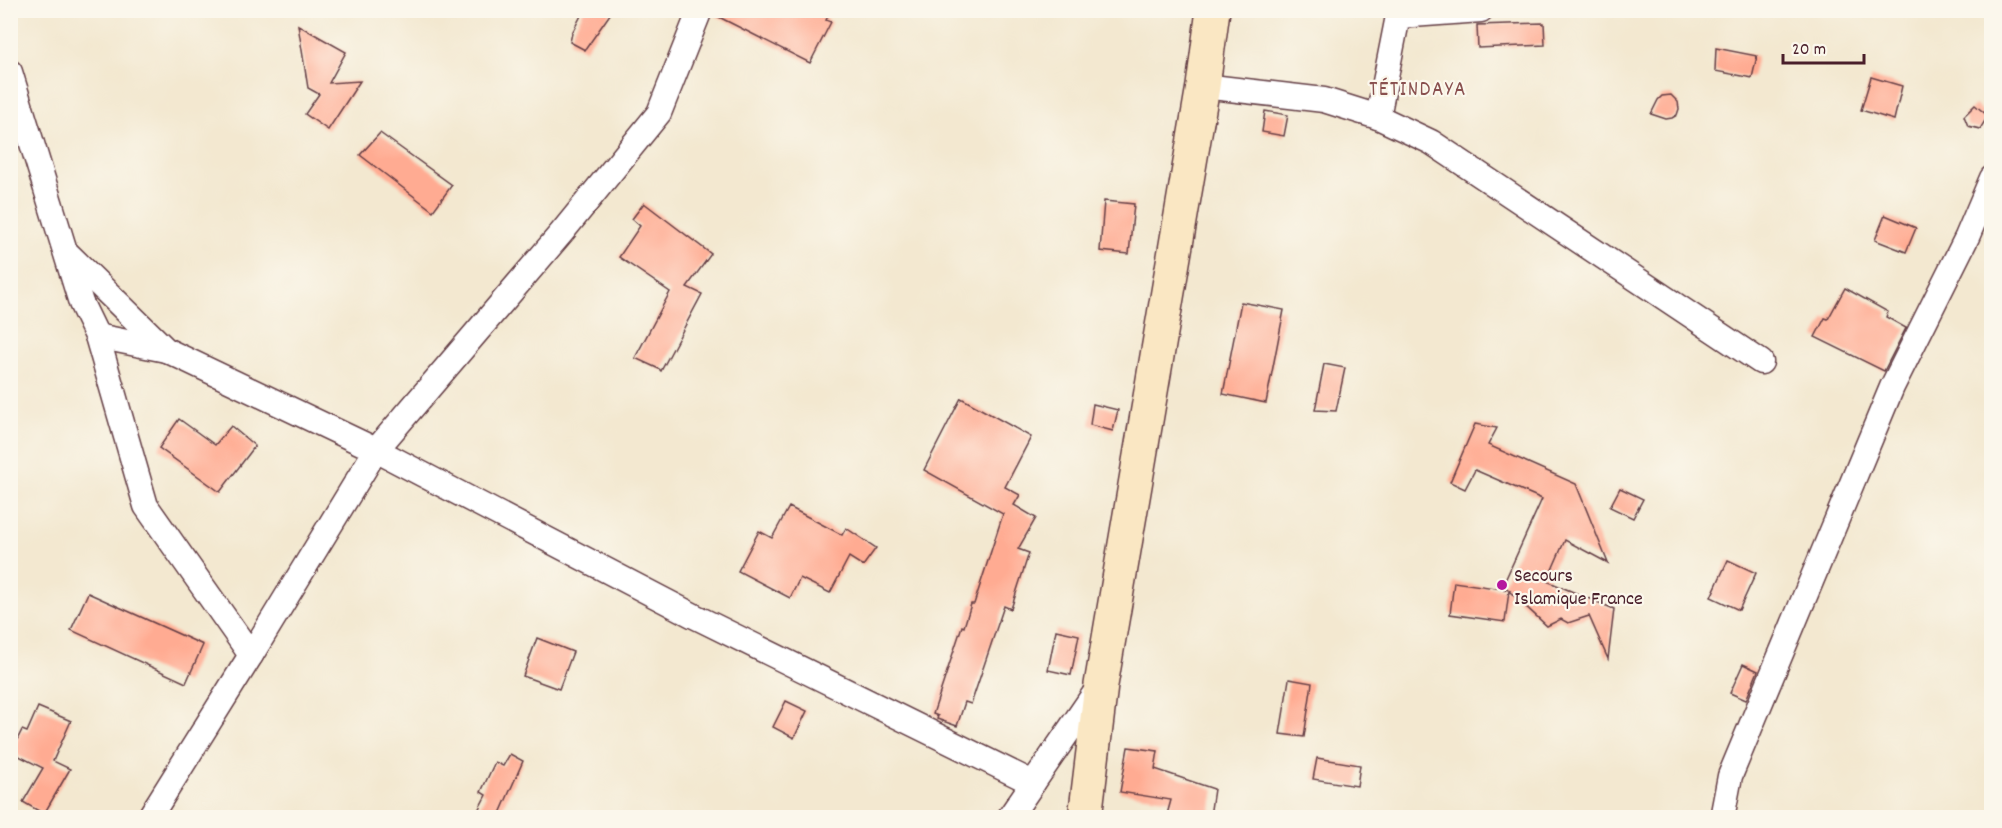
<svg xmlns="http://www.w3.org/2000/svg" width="2002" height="828" viewBox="0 0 2002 828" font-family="Dekko,sans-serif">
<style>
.building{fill:#ffab92}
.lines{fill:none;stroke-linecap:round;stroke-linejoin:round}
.minor-casing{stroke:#633d44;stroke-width:27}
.secondary-casing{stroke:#633d44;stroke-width:36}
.minor{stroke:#fff;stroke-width:24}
.secondary{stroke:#fae7c3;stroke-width:33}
.poi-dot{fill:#b5179e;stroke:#fbf7ec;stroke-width:2}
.labels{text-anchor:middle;stroke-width:4.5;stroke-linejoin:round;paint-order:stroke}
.poi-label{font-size:20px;fill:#4a1f2b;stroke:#fbf7ec;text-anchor:start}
.neighbourhood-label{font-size:21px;letter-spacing:1.5px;fill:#89504f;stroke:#fbf7ec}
</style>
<rect width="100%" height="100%" fill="#fbf7ec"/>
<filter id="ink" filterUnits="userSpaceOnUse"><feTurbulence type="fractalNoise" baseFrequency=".0167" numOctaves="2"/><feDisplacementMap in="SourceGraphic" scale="12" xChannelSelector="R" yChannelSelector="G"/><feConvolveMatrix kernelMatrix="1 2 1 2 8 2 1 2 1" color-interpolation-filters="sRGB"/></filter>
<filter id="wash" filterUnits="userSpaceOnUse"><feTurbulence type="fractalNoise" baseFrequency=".008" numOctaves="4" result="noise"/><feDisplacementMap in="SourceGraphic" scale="24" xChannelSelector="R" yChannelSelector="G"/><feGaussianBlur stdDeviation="1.35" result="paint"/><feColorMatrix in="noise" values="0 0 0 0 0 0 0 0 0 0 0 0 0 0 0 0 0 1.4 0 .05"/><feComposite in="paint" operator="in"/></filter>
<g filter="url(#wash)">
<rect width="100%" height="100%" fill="#f3e8d0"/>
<g id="blocks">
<!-- building -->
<g class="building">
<path d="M 584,10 L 613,10 L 585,50 L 570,42 L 572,33 Z"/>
<path d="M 714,10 L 831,10 L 826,20 L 831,22 L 810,63 L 713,14 Z"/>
<path d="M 1544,23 L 1545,45 L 1478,48 L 1477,25 Z"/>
<path d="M 298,25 L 346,52 L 329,83 L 360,81 L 328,130 L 305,114 L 319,94 L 308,88 Z"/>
<path d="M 1716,48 L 1757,56 L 1752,78 L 1715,71 Z"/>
<path d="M 1871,77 L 1902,86 L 1894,120 L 1861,110 Z"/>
<path d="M 1671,95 L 1678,102 L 1679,109 L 1677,115 L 1672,118 L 1666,119 L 1651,114 L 1658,100 L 1662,96 Z"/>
<path d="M 1975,105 L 1988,116 L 1980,129 L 1968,126 L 1964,116 Z"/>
<path d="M 1265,111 L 1288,115 L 1284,136 L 1262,132 Z"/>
<path d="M 380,133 L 452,185 L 433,211 L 360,155 Z"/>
<path d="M 1104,201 L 1134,204 L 1129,254 L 1100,251 Z"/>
<path d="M 644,203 L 711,254 L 687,287 L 702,294 L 661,371 L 659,369 L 635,358 L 670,292 L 619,257 L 640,226 L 632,219 Z"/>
<path d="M 1885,215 L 1916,228 L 1906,252 L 1875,240 Z"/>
<path d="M 1845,288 L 1888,312 L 1886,317 L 1906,328 L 1884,371 L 1815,337 L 1825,318 L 1828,319 Z"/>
<path d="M 1241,302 L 1284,310 L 1266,403 L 1223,394 Z"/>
<path d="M 1324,364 L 1345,368 L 1336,411 L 1315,410 Z"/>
<path d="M 961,398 L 1031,437 L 1005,487 L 1020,495 L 1014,505 L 1036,518 L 1018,549 L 1029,553 L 1011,609 L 1004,606 L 971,704 L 965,702 L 957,726 L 937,719 L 938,716 L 933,714 L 962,626 L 964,627 L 971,604 L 974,604 L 1003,514 L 924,470 Z"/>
<path d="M 1093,404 L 1118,410 L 1113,431 L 1090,425 Z"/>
<path d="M 179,419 L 215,445 L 231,426 L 255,446 L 220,492 L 159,448 Z"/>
<path d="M 1475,424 L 1497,428 L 1488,445 L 1576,484 L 1608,563 L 1565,540 L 1547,581 L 1614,609 L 1608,659 L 1589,616 L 1568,623 L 1561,619 L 1547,626 L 1509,591 L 1505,622 L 1450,614 L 1454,582 L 1509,590 L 1503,585 L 1542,499 L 1475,470 L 1465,489 L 1450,482 Z"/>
<path d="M 1620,488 L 1643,499 L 1633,518 L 1610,507 Z"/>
<path d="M 789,507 L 842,535 L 846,528 L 876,548 L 863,566 L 849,557 L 830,593 L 800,578 L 790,598 L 738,571 L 759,531 L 772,538 Z"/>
<path d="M 1728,560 L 1756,573 L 1739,610 L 1711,597 Z"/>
<path d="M 88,593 L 203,645 L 186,683 L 71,630 Z"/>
<path d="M 1056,630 L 1079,635 L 1071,675 L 1048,670 Z"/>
<path d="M 537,638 L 573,652 L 559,689 L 523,676 Z"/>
<path d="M 1743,664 L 1758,671 L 1746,700 L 1730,693 Z"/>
<path d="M 1289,679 L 1312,683 L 1304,737 L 1280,734 Z"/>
<path d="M 786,701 L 807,711 L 794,738 L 773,727 Z"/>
<path d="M 38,707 L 71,721 L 53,761 L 70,769 L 44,814 L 23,802 L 43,768 L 11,752 L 22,730 L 27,732 Z"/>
<path d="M 1128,747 L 1158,751 L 1155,769 L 1214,789 L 1210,816 L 1205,815 L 1204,818 L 1166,818 L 1171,800 L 1120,792 Z"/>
<path d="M 510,754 L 523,761 L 498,818 L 474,818 L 486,795 L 481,792 L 495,762 L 503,766 Z"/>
<path d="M 1317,758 L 1360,765 L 1357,786 L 1313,779 Z"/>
</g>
</g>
</g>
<g filter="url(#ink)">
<use href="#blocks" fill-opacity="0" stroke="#633d44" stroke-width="1.5"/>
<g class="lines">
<defs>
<g id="minor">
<path d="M 10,72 L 81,303 L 97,336 L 146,506 L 251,655 L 149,818"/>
<path d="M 1203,86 L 1324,100 L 1378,117 L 1431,142 L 1761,362"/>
<path d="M 1378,117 L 1398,16 L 1481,10"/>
<path d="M 66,252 L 166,350 L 97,336"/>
<path d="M 166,350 L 376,450 L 694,616 L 1033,783"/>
<path d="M 251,655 L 376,450 L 563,231 L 659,113 L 700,10"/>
<path d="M 1009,818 L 1099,687"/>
<path d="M 1722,818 L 1730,776 L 1892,387 L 1967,237 L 1992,178"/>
</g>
<path id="secondary" d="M 1085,818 L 1101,685 L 1203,86 L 1213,10"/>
</defs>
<!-- minor casing -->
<use href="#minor" class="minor-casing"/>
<!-- secondary casing -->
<use href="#secondary" class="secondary-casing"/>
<!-- minor -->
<use href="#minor" class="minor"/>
<!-- secondary -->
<use href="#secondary" class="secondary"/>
</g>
</g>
<!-- markers -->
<circle class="poi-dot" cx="1502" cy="585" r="6"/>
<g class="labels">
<!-- poi labels -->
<g class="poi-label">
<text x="1514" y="581">Secours<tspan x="1514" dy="23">Islamique France</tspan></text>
</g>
<!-- neighbourhood labels -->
<g class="neighbourhood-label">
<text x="1418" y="95">TÉTINDAYA</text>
</g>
</g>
<!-- margin -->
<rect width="2002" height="828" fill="none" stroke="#fbf7ec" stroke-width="36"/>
<!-- scale -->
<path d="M1783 54v9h81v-9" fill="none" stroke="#4a1f2b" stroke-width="3"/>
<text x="1792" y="54" font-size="18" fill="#4a1f2b" stroke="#fbf7ec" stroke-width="4.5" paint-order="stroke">20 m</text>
</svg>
